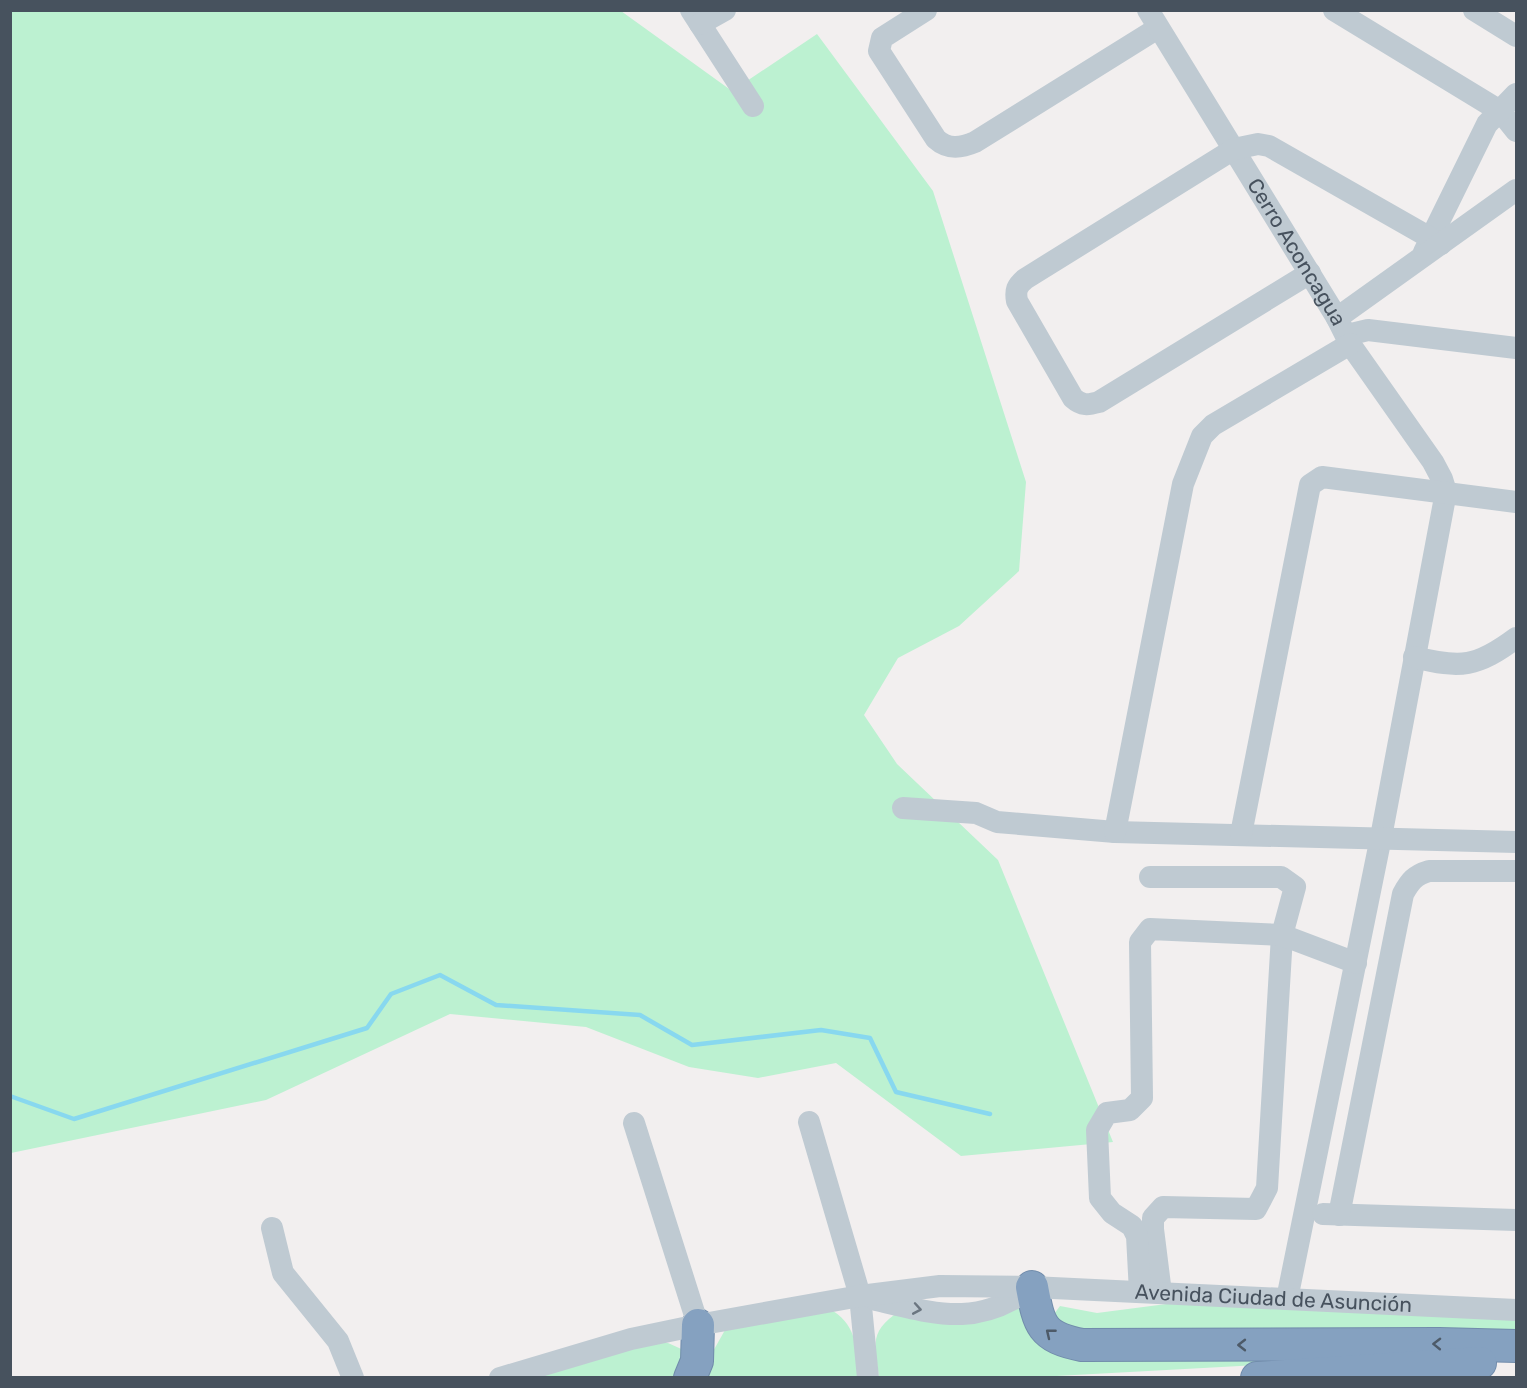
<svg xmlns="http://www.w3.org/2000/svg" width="1527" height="1388" viewBox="0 0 1527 1388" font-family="Rubik,sans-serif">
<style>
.green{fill:#bcf1d1}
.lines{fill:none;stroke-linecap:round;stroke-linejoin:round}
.stream{stroke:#88d8ef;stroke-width:4.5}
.highway-casing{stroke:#718cab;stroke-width:34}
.minor{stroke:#bfcad2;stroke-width:22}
.highway{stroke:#85a1c0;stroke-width:32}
.oneway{stroke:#6b7681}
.oneway2{stroke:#4d5a68}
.labels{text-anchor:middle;stroke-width:5;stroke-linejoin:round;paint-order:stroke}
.street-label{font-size:21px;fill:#47525e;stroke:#fff}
</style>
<rect width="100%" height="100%" fill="#f2efef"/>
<!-- green -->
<g class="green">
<path d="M 10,11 L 621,11 L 732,91 L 817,34 L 933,191 L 1026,482 L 1019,571 L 959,626 L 898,658 L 864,715 L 897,764 L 998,860 L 1113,1142 L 961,1156 L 836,1063 L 758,1078 L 689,1067 L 586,1027 L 450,1014 L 266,1100 L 11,1153 Z"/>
<path d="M 1205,1299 L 1516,1320 L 1516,1336 L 1063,1331 L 1054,1314 L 1060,1306 L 1097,1313 Z"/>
<path d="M 1019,1301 L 1042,1340 L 1421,1356 L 1038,1377 L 879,1378 C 876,1349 868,1334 894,1315 Z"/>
<path d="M 833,1311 C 858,1327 856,1350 859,1377 L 698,1378 L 725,1330 Z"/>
<path d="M 647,1343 L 668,1343 L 688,1352 L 681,1373 L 674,1377 L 532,1378 Z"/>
</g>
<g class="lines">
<!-- stream -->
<path class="stream" d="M 10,1096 L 74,1119 L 367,1028 L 391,994 L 440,975 L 496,1005 L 640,1015 L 692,1045 L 821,1030 L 870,1038 L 896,1092 L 990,1114"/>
<defs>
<g id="highway">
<path d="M 1032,1287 C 1039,1325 1041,1337 1082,1345 L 1439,1344 L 1516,1346"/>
<path d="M 690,1378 L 697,1361 L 698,1325"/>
<path d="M 1257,1378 L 1480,1363"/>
</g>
</defs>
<!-- highway casing -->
<use href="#highway" class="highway-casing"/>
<!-- minor -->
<g class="minor">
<path d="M 691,10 L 753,106"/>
<path d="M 926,10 L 882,38 L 879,51 L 936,139 C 948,150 961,148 975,142 L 1158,28"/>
<path id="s1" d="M 1148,10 L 1337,318 L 1350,344 L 1433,462 L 1442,479 L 1446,492 L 1381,837 L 1287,1299"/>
<path d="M 1334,10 L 1500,111 L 1516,131"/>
<path d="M 1474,10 L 1516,36"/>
<path d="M 700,24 L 725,10"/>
<path d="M 1424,252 L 1487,124 L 1516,94"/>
<path d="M 1310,273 L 1099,402 C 1088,405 1082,406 1073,398 L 1017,301 C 1015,290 1017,286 1025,279 L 1234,149 L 1258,144 L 1269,146 L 1441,244"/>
<path d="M 1337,318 L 1516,190"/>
<path d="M 1347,335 L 1368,330 L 1516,348"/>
<path d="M 1414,657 C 1461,669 1477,667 1516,638"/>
<path d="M 903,808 L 976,813 L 997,822 L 1115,832 L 1516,842"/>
<path d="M 1115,832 L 1183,484 L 1202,436 L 1213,425 L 1350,344"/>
<path d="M 1241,834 L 1310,485 L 1322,477 L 1516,502"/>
<path d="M 1150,877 L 1281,877 L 1295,887 L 1282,935 L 1267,1188 L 1256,1209 L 1163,1207 L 1153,1218 L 1153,1229 L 1161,1293"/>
<path d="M 809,1122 L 860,1296 L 868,1378"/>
<path d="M 634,1123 L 698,1325"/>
<path d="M 1323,1214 L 1516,1220"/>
<path d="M 1339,1215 L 1403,894 C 1410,881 1415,875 1429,871 L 1516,871"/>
<path d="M 272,1228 L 283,1273 L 338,1341 L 353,1378"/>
<path d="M 1140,1292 L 1137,1236 L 1132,1226 L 1112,1213 L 1100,1198 L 1097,1130 L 1107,1113 L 1130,1110 L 1142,1098 L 1140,942 L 1150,929 L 1282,935 L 1356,963"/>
<path d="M 876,1300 C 937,1314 977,1328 1032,1287"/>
<path id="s2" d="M 500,1378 L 631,1339 L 698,1325 L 860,1296 L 940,1286 L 1032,1287 L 1516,1310"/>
</g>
<!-- highway -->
<use href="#highway" class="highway"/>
</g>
<!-- one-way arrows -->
<defs><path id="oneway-chevron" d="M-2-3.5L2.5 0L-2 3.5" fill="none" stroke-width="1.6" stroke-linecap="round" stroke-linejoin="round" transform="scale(1.5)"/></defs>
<use class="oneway" href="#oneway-chevron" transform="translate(917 1309) rotate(10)"/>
<g class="oneway2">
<use href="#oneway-chevron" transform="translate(1050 1333) rotate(-141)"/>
<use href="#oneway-chevron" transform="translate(1437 1344) rotate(-179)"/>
<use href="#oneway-chevron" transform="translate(1242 1345) rotate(180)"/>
</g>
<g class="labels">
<!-- street labels -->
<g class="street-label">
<text dy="7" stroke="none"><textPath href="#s1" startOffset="284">Cerro Aconcagua</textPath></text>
<text dy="7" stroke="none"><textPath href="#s2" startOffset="784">Avenida Ciudad de Asunción</textPath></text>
</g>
</g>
<!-- border -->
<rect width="1527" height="1388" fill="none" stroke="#47525e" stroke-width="24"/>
</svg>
